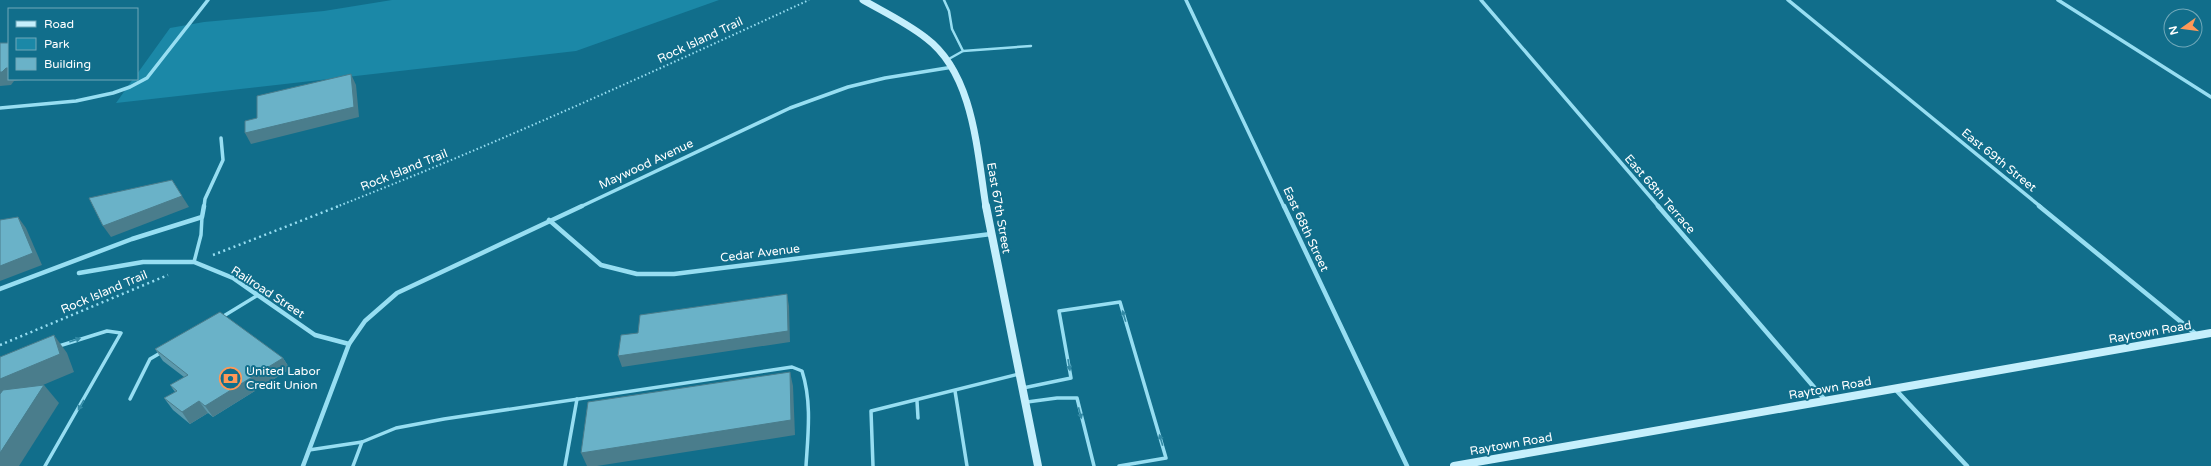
<svg xmlns="http://www.w3.org/2000/svg" width="2211" height="466" viewBox="0 0 2211 466" font-family="'Varela Round',sans-serif">
<style>
.green{fill:#1b88a7}
.lines{fill:none;stroke-linecap:round;stroke-linejoin:round}
.path-far1{stroke:#97def2;stroke-width:2;stroke-dasharray:1.5 2.5;stroke-linecap:butt}
.path{stroke:#97def2;stroke-width:2.5;stroke-dasharray:2 3.5;stroke-linecap:butt}
.lane-far1{stroke:#97def2;stroke-width:2.5}
.lane{stroke:#97def2;stroke-width:3.5}
.street-far1{stroke:#97def2;stroke-width:3.5}
.street{stroke:#97def2;stroke-width:4.5}
.secondary-far1{stroke:#c5effc;stroke-width:7}
.secondary{stroke:#c5effc;stroke-width:8}
.wall{fill:#5b99ac}
.shaded-wall{fill:#4a7d8c}
.building{fill:#6ab2c8;stroke:#4a7d8c}
.oneway{fill:#328aa5}
.labels{text-anchor:middle;stroke-width:4;stroke-linejoin:round;paint-order:stroke}
.street-label{font-size:12px;fill:#fff;stroke:#116e8b}
.poi-label{font-size:12px;fill:#fff;stroke:#116e8b;text-anchor:start}
</style>
<rect width="100%" height="100%" fill="#116e8b"/>
<!-- green -->
<path class="green" d="M 392,0 L 719,0 L 576,51 L 116,103 L 133,79 L 137,79 L 137,74 L 170,28 L 204,22 L 324,11 Z"/>
<g class="lines">
<!-- path-far1 -->
<path class="path-far1" d="M 336,207 C 496,144 653,72 809,0"/>
<!-- path -->
<g class="path">
<path d="M 213,255 L 339,206"/>
<path d="M 0,345 L 168,275"/>
</g>
<!-- lane-far1 -->
<g class="lane-far1">
<path d="M 944,0 L 949,11 L 952,29 L 963,51 L 947,60"/>
<path d="M 963,51 L 1031,46"/>
</g>
<!-- lane -->
<g class="lane">
<path d="M 194,262 L 201,235 L 202,217"/>
<path d="M 222,317 L 258,295"/>
<path d="M 1023,388 L 1071,378 L 1059,311 L 1120,302 L 1166,458 L 1119,466"/>
<path d="M 955,391 L 967,466"/>
<path d="M 130,399 L 150,359 L 162,352"/>
<path d="M 917,401 L 918,418"/>
<path d="M 1027,402 L 1057,398 L 1077,398 L 1094,466"/>
<path d="M 309,450 L 362,442 L 396,428 L 444,419 L 792,367 L 802,371 C 812,402 808,434 806,466"/>
<path d="M 45,466 L 121,333 L 107,331 L 59,346"/>
<path d="M 353,466 L 362,442"/>
<path d="M 565,466 L 577,399"/>
<path d="M 873,466 L 871,411 L 1019,374"/>
</g>
<!-- street-far1 -->
<g class="street-far1">
<path d="M 1186,0 L 1284,207"/>
<path d="M 1481,0 L 1659,207"/>
<path d="M 1788,0 L 2041,207"/>
<path d="M 2058,0 L 2211,97"/>
<path d="M 0,108 L 76,101 L 113,93 L 130,87 L 147,78 L 208,0"/>
<path d="M 204,207 L 205,199 L 223,160 L 221,138"/>
<path d="M 580,207 L 790,108 L 848,87 L 885,78 L 953,67"/>
</g>
<!-- street -->
<g class="street">
<path d="M 1284,206 L 1407,466"/>
<path d="M 1658,206 L 1825,400"/>
<path d="M 2039,206 L 2197,335"/>
<path d="M 549,220 L 601,265 L 637,274 L 674,274 L 991,234"/>
<path d="M 79,273 L 143,262 L 194,262 L 233,278 L 315,335 L 349,344"/>
<path d="M 0,289 L 132,239 L 202,217 L 204,206"/>
<path d="M 1895,389 L 1967,466"/>
<path d="M 303,466 L 349,344 L 365,321 L 397,293 L 582,206"/>
</g>
<!-- secondary-far1 -->
<path class="secondary-far1" d="M 863,0 C 884,12 907,23 926,38 C 974,74 977,152 986,207"/>
<!-- secondary -->
<g class="secondary">
<path d="M 986,206 L 1038,466"/>
<path d="M 1454,466 L 2211,333"/>
</g>
</g>
<!-- wall -->
<path class="wall" d="M 155,349 L 283,358 L 290,369 L 213,417 L 208,413 L 190,424 L 173,410 L 164,398 L 175,392 L 170,385 L 184,377 L 163,361 Z"/>
<!-- shaded-wall -->
<g class="shaded-wall">
<path d="M 6,68 L 9,68 L 9,79 L 34,79 L 14,81 L 11,85 L 0,86 L 0,72 Z"/>
<path d="M 351,74 L 356,85 L 359,117 L 251,144 L 245,133 Z"/>
<path d="M 172,180 L 189,207 L 111,237 L 103,226 Z"/>
<path d="M 18,217 L 26,228 L 42,265 L 0,281 L 0,266 Z"/>
<path d="M 787,294 L 789,306 L 790,342 L 622,367 L 618,356 Z"/>
<path d="M 54,335 L 67,353 L 74,372 L 0,403 L 0,379 Z"/>
<path d="M 283,358 L 290,369 L 213,417 L 205,406 Z"/>
<path d="M 790,372 L 793,386 L 795,435 L 597,466 L 587,466 L 581,453 Z"/>
<path d="M 44,385 L 59,403 L 19,466 L 0,466 L 0,453 Z"/>
<path d="M 199,401 L 208,413 L 190,424 L 182,412 Z"/>
</g>
<!-- building -->
<g class="building">
<path d="M 0,43 L 9,43 L 9,68 L 6,68 L 2,72 L 0,72 Z"/>
<path d="M 351,74 L 354,107 L 245,133 L 245,121 L 257,118 L 257,96 Z"/>
<path d="M 172,180 L 182,196 L 103,226 L 89,198 Z"/>
<path d="M 18,217 L 33,253 L 0,266 L 0,220 Z"/>
<path d="M 787,294 L 788,331 L 618,356 L 621,335 L 638,333 L 640,315 Z"/>
<path d="M 220,312 L 283,358 L 205,406 L 199,401 L 182,412 L 164,398 L 177,391 L 170,385 L 188,375 L 155,349 Z"/>
<path d="M 54,335 L 60,354 L 0,379 L 0,357 Z"/>
<path d="M 790,372 L 791,420 L 581,453 L 588,402 Z"/>
<path d="M 44,385 L 0,453 L 0,394 L 3,390 Z"/>
</g>
<!-- one-way arrows -->
<defs><path id="oneway-solid" d="M-6-.8H1V-3.2L6.5 0L1 3.2V.8H-6Z"/></defs>
<g class="oneway">
<use href="#oneway-solid" transform="translate(1124 316) rotate(-107)"/>
<use href="#oneway-solid" transform="translate(75 340) rotate(-19)"/>
<use href="#oneway-solid" transform="translate(1069 365) rotate(80)"/>
<use href="#oneway-solid" transform="translate(81 405) rotate(120)"/>
<use href="#oneway-solid" transform="translate(1080 413) rotate(75)"/>
<use href="#oneway-solid" transform="translate(1161 440) rotate(-107)"/>
</g>
<!-- icons -->
<defs>
<symbol id="bank-ring" viewBox="-11 -11 22 22"><circle r="9.5" fill="#116e8b" stroke="#ff9857" stroke-width="1.5"/><path d="M-6-4H6V4H-6ZM0-2.3a2.3 2.3 0 1 0 0 4.6a2.3 2.3 0 1 0 0-4.6Z" fill="#ff9857"/></symbol>
</defs>
<g fill-rule="evenodd">
<use href="#bank-ring" x="218" y="366" width="25" height="25"/>
</g>
<g class="labels">
<!-- street labels -->
<g class="street-label">
<text transform="translate(700 40) rotate(-25)" y="4">Rock Island Trail</text>
<text transform="translate(1999 160) rotate(39)" y="4">East 69th Street</text>
<text transform="translate(646 164) rotate(-25)" y="4">Maywood Avenue</text>
<text transform="translate(404 170) rotate(-22)" y="4">Rock Island Trail</text>
<text transform="translate(1660 194) rotate(49)" y="4">East 68th Terrace</text>
<text transform="translate(999 208) rotate(80)" y="4">East 67th Street</text>
<text transform="translate(1306 229) rotate(65)" y="4">East 68th Street</text>
<text transform="translate(760 253) rotate(-7)" y="4">Cedar Avenue</text>
<text transform="translate(104 292) rotate(-23)" y="4">Rock Island Trail</text>
<text transform="translate(268 292) rotate(33)" y="4">Railroad Street</text>
<text transform="translate(2150 332) rotate(-10)" y="4">Raytown Road</text>
<text transform="translate(1830 388) rotate(-10)" y="4">Raytown Road</text>
<text transform="translate(1511 444) rotate(-10)" y="4">Raytown Road</text>
</g>
<!-- poi labels -->
<g class="poi-label">
<text x="246" y="375">United Labor<tspan x="246" dy="14">Credit Union</tspan></text>
</g>
</g>
<!-- legend -->
<rect x="8" y="8" width="130" height="72" fill="#116e8b" stroke="#70a8b9"/>
<rect x="16" y="21" width="20" height="6" fill="#c5effc" stroke="#70a8b9"/>
<text x="44" y="28" font-size="12" fill="#ffffff">Road</text>
<rect x="16" y="38" width="20" height="12" fill="#1b88a7" stroke="#70a8b9"/>
<text x="44" y="48" font-size="12" fill="#ffffff">Park</text>
<rect x="16" y="58" width="20" height="12" fill="#6ab2c8" stroke="#70a8b9"/>
<text x="44" y="68" font-size="12" fill="#ffffff">Building</text>
<!-- north arrow -->
<g transform="translate(2183 28) rotate(256)"><circle r="19" fill="#116e8b" stroke="#70a8b9"/>
<path d="M0-3L7 15L0 10L-7 15Z" fill="#ff9857"/>
<text y="-6" font-size="11" font-weight="bold" text-anchor="middle" fill="#ffffff">N</text>
</g>
</svg>
